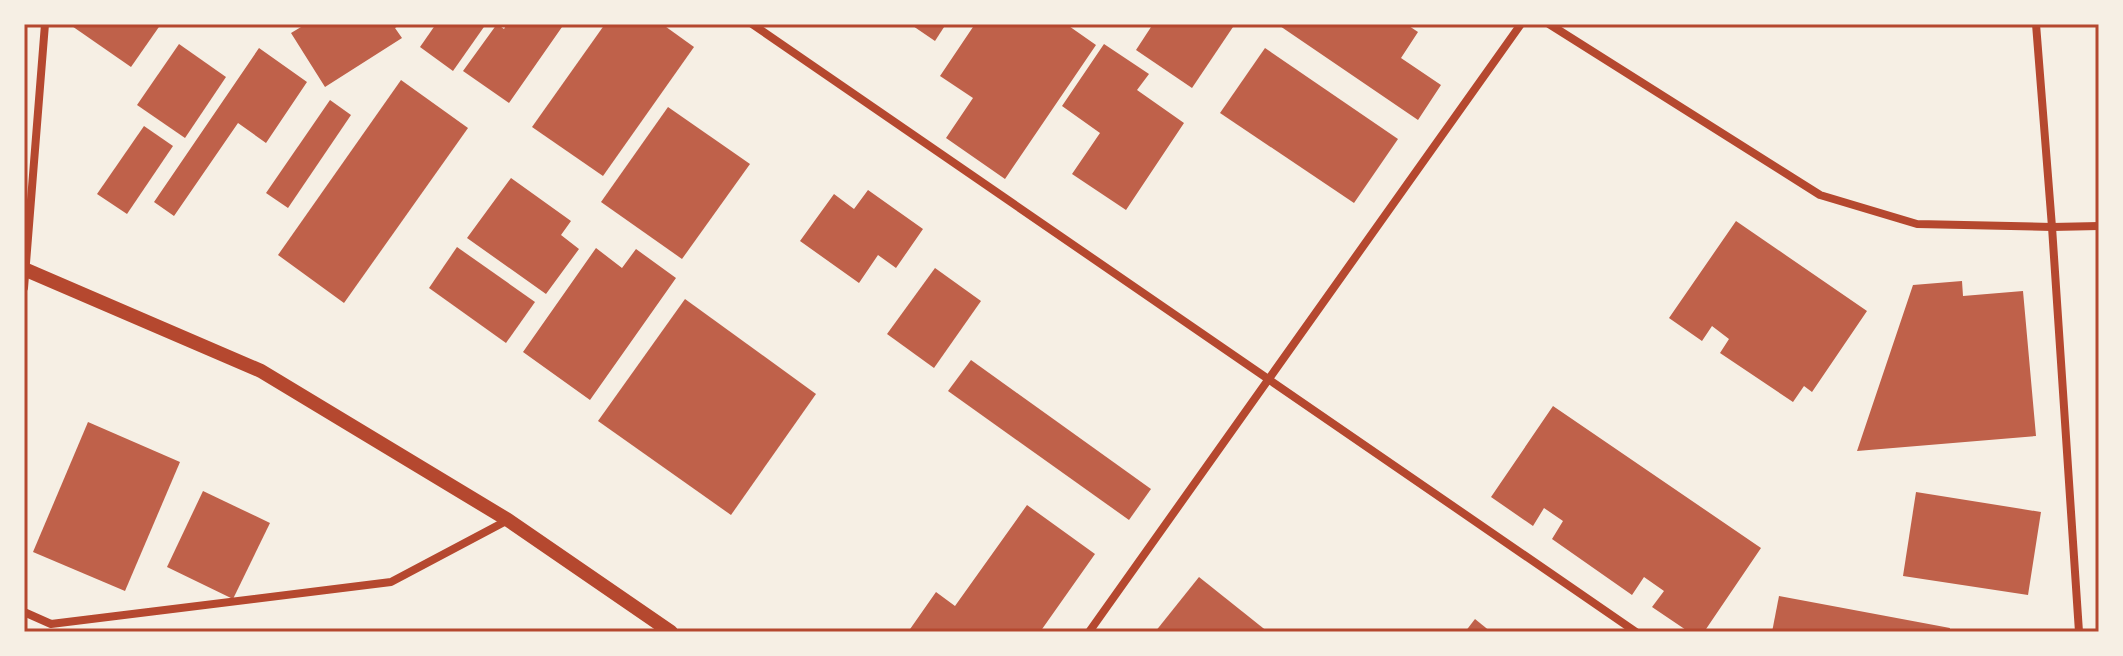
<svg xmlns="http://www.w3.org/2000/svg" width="2123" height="656" viewBox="0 0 2123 656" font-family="'Roboto Serif',serif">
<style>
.building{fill:#bf614a}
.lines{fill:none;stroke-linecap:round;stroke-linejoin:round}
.minor{stroke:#b5482f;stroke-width:8}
.tertiary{stroke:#b5482f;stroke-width:14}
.neatline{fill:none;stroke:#b5482f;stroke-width:3}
</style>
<rect width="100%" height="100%" fill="#f6efe4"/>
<!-- building -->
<g class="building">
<path d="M 69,24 L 161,24 L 131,67 Z"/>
<path d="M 306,24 L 401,24 L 395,28 L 402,38 L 325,87 L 291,33 Z"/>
<path d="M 436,24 L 486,24 L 453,71 L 420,47 Z"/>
<path d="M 497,24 L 504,29 L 507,24 L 559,24 L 562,27 L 509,103 L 463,71 Z"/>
<path d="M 605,24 L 662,24 L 694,47 L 603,176 L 532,127 Z"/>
<path d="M 910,24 L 946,24 L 935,41 Z"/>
<path d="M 975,24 L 999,24 L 1001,26 L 1003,24 L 1066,24 L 1096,45 L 1005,179 L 946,138 L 973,98 L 940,76 Z"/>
<path d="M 1153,24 L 1235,24 L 1192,88 L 1136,50 Z"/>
<path d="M 1277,24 L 1406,24 L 1418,32 L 1401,58 L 1441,85 L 1418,120 Z"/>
<path d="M 179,44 L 226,77 L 185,138 L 137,105 Z"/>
<path d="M 1104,44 L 1149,74 L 1137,90 L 1184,123 L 1126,210 L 1072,174 L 1100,133 L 1062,106 Z"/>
<path d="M 259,48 L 307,82 L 266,143 L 238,123 L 174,216 L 154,202 Z"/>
<path d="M 1265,48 L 1398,139 L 1354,203 L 1220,113 Z"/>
<path d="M 401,80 L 468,128 L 344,303 L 278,255 Z"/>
<path d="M 330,100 L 351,115 L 288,208 L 266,193 Z"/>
<path d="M 668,107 L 750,164 L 682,259 L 601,202 Z"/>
<path d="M 144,126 L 173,146 L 127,214 L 97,194 Z"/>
<path d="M 511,178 L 571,221 L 561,235 L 579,249 L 546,294 L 467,238 Z"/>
<path d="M 868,190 L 923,229 L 896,268 L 878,255 L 859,283 L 800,241 L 834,194 L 854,209 Z"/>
<path d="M 1736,221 L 1867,311 L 1812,392 L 1804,386 L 1793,402 L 1720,353 L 1729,339 L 1712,326 L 1702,341 L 1669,318 Z"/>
<path d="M 457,247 L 535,302 L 506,343 L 429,288 Z"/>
<path d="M 596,248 L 622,268 L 636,249 L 676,278 L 590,400 L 523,352 Z"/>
<path d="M 935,268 L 981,301 L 934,368 L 887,334 Z"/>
<path d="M 1962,281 L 1963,296 L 2023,291 L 2036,436 L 1857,451 L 1913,285 Z"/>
<path d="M 685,299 L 816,394 L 731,515 L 598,421 Z"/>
<path d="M 971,360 L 1151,489 L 1129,520 L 948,391 Z"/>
<path d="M 1553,406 L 1761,548 L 1704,632 L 1689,632 L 1652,607 L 1664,591 L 1644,577 L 1632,595 L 1552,539 L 1563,521 L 1544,508 L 1533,526 L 1491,497 Z"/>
<path d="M 88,422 L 180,462 L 125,591 L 33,552 Z"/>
<path d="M 203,491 L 270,523 L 233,599 L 167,567 Z"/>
<path d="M 1916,492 L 2041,512 L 2028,595 L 1903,576 Z"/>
<path d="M 1027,505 L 1095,554 L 1040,632 L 908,632 L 936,592 L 955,606 Z"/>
<path d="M 1199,577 L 1268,632 L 1155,632 Z"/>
<path d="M 1779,596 L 1950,628 L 1949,632 L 1772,632 Z"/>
<path d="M 1475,619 L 1491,632 L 1465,632 Z"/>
</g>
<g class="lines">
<!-- minor -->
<g class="minor">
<path d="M 752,24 L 1636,632"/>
<path d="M 1549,24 L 1820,195 L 1917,224 L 2052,227 L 2099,226"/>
<path d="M 2036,24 L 2052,227 L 2079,632"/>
<path d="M 24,288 L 45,24"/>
<path d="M 24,612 L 51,624 L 391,582 L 508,520"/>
<path d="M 1089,632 L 1521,24"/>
</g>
<!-- tertiary -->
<path class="tertiary" d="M 24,269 L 261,371 L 508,520 L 671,632"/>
</g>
<!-- border -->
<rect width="2123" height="656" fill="none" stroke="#f6efe4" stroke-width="52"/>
<rect x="26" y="26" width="2071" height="604" class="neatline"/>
</svg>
